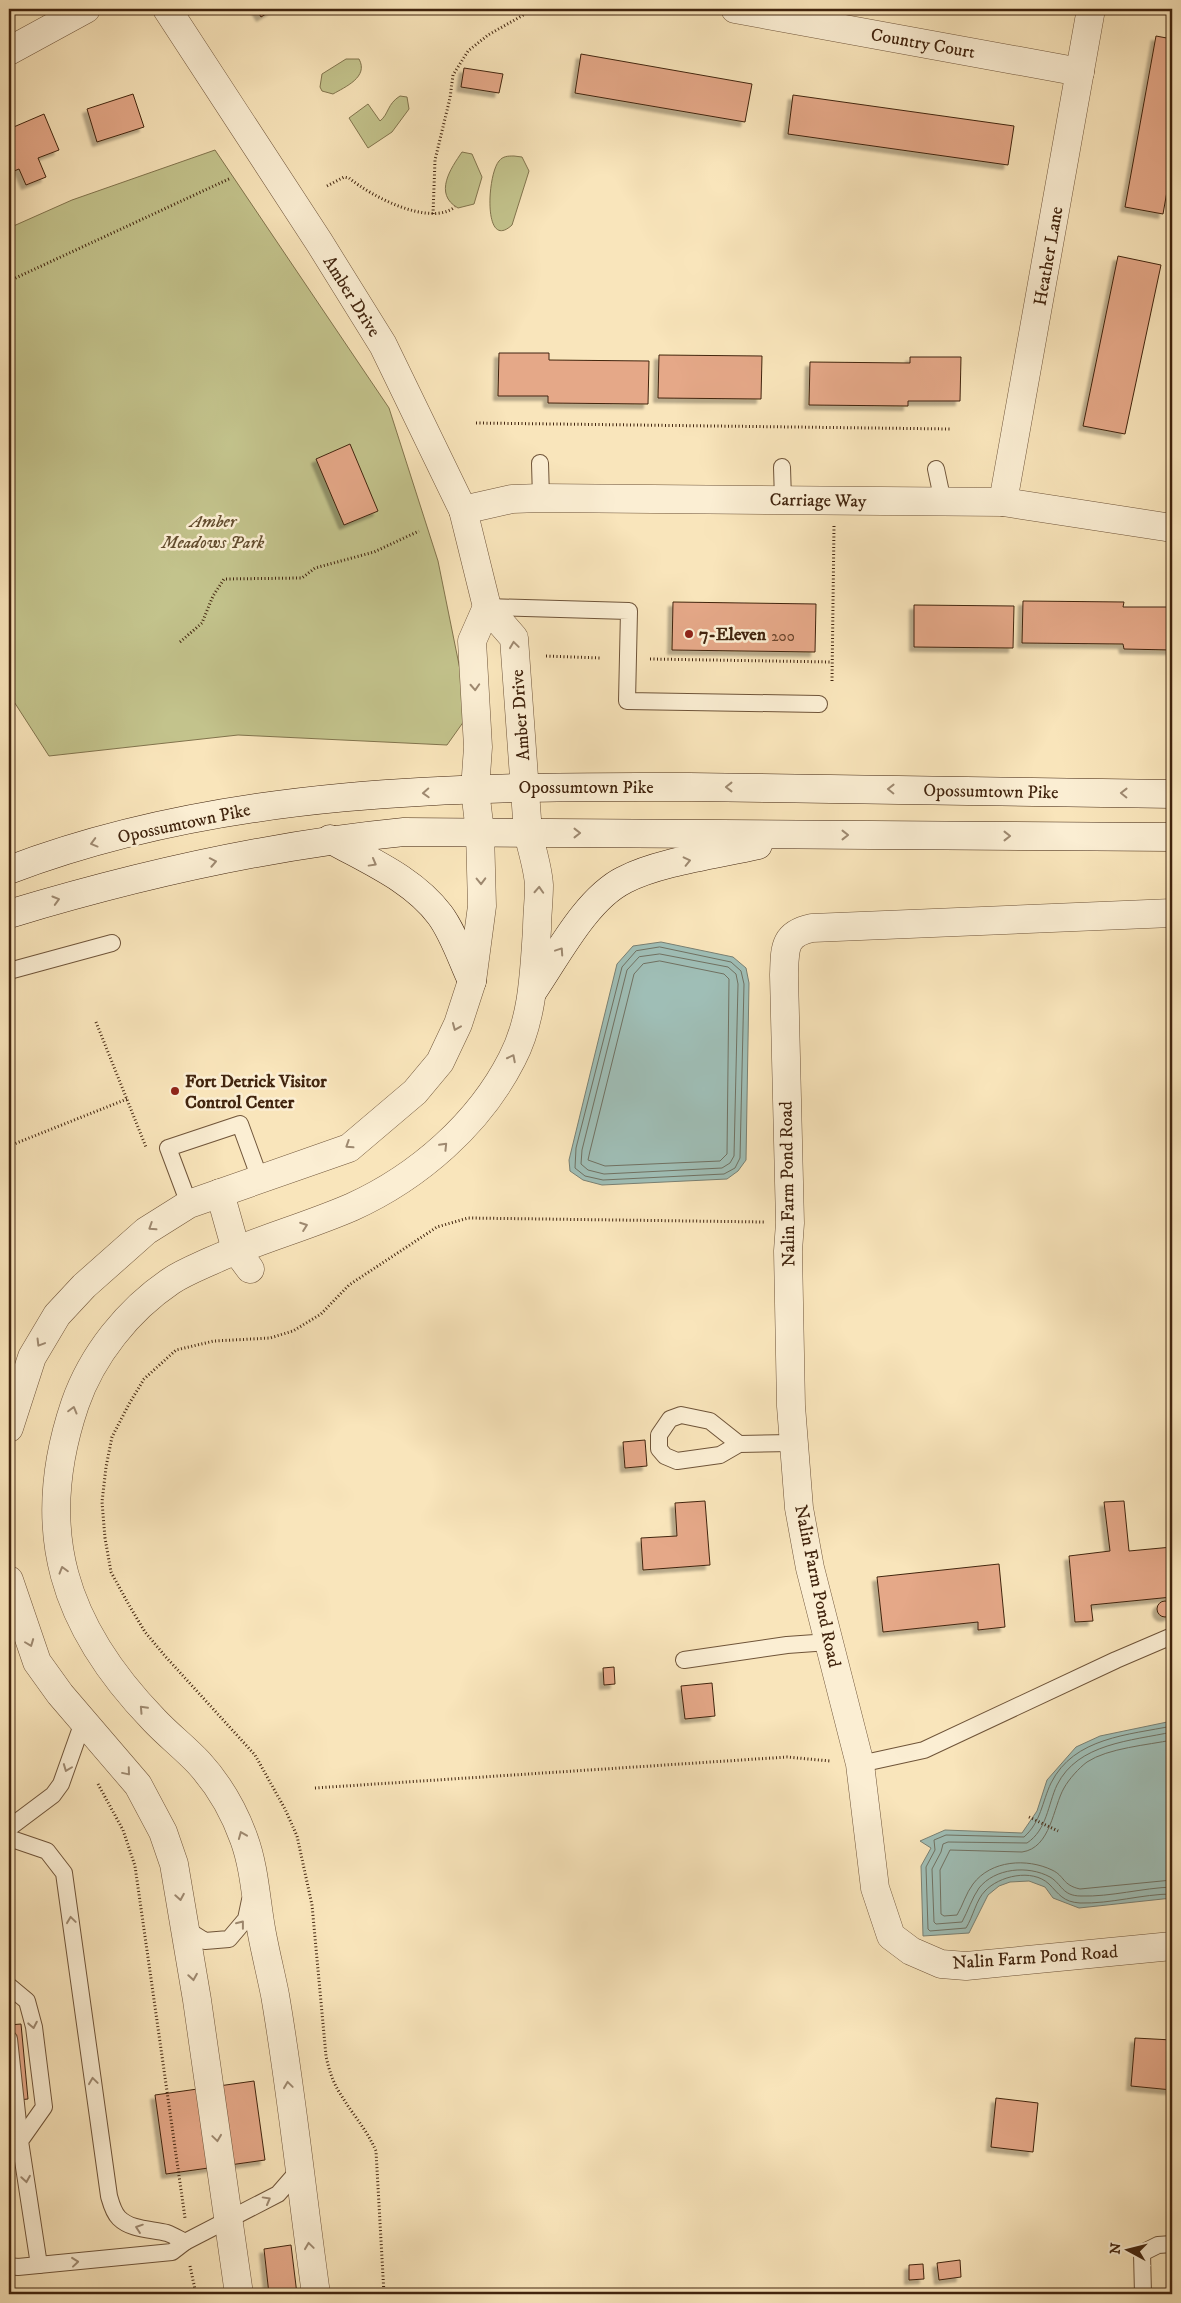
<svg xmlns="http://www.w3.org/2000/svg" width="1181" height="2303" viewBox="0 0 1181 2303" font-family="'IM FELL DW Pica',serif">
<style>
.green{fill:#c3c38c;stroke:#82744d}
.water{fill:#9fbeb6;stroke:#798073}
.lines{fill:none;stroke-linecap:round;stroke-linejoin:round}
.shore{stroke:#707162;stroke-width:1}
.building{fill:#e5a888;stroke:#41240e;filter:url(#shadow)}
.service-casing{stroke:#6f5439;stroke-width:18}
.minor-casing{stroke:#6f5439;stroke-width:29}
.tertiary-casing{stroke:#6f5439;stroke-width:29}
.secondary-casing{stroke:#41240e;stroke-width:29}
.path{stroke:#41240e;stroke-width:3;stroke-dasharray:1 2.5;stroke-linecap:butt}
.service{stroke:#fbeed3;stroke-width:16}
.minor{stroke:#fbeed3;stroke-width:28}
.tertiary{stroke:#fbeed3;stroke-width:28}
.secondary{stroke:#fbeed3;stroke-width:28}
.oneway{stroke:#9e8970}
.poi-dot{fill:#8f2418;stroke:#fbeed3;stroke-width:2}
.labels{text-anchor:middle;stroke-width:5;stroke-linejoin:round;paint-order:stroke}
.number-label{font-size:15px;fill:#6a452c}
.street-label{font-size:18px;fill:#41240e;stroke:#fbeed3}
.park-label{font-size:18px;font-style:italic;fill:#624c2e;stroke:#fbeed3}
.poi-label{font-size:18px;font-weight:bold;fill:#41240e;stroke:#fbeed3;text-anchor:start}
</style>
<defs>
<filter id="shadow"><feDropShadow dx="-4.5" dy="4.5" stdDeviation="1" flood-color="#0004"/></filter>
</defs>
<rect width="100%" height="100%" fill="#f9e5bb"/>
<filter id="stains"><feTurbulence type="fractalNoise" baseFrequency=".004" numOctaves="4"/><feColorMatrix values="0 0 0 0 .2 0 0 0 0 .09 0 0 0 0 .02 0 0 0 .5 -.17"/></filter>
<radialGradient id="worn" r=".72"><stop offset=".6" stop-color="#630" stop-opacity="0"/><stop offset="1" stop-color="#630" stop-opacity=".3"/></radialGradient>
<!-- green -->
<g class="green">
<path d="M 346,59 L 359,59 C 369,77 345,87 333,94 L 322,91 L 320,87 L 322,74 Z"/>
<path d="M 400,96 L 407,97 L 409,109 L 392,132 L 368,148 L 349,118 L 368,104 L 380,121 C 389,114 387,104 400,96 Z"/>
<path d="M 215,150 L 389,408 L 438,561 L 469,714 L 447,745 L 238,735 L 49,756 L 9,694 L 9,228 L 72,200 Z"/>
<path d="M 462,152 L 472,154 L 482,177 L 474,204 L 458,208 C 433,194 451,168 462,152 Z"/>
<path d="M 514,156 L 522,157 L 529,171 L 512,225 C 483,252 487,175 499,161 C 503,156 508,156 514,156 Z"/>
</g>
<!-- water -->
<g class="water">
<path d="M 661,942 L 733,957 L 746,968 L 749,983 L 746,1160 L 738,1171 L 727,1179 L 602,1185 L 583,1180 L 570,1171 L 569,1160 L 617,964 L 633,946 Z"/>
<path d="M 1172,1721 L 1172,1898 L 1079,1908 L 1053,1898 L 1045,1887 L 1029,1881 L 1010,1882 L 999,1886 L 988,1895 L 969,1933 L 923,1936 L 921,1866 L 931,1848 L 920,1841 L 945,1830 L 1022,1833 L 1037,1811 L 1047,1780 L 1076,1747 L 1100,1736 Z"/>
</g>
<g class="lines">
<!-- shore -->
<g class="shore">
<path d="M 660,947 L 731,962 L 741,971 L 744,984 L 740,1158 L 735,1168 L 724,1174 L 603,1180 L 585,1176 L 575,1168 L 576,1148 L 622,967 L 636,951 Z"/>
<path d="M 660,954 L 728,967 L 736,974 L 738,984 L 734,1156 L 730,1163 L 722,1168 L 604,1174 L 588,1170 L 581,1164 L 582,1150 L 627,970 L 639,957 Z"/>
<path d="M 660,961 L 724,974 L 729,979 L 727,1154 L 720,1161 L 605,1166 L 588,1160 L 590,1151 L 634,974 L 643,964 Z"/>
<path d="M 1172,1726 C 1129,1735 1074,1737 1051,1783 C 1042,1802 1041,1822 1024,1837 L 946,1835 L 934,1840 L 935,1850 L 926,1867 L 928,1929 L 930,1931 L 966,1928 C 973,1917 976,1900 985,1891 C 999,1876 1032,1868 1049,1884 C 1059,1894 1063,1902 1080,1903 C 1111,1904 1142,1894 1172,1894"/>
<path d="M 1172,1732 C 1131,1741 1078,1743 1057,1785 C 1048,1804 1047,1830 1027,1843 L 948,1842 L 943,1844 L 941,1852 L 932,1869 L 934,1922 L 936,1924 L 962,1922 C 968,1911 972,1898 979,1888 C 995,1868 1028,1865 1050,1877 C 1062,1884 1062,1896 1081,1896 C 1111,1897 1142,1888 1172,1887"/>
<path d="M 1172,1740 C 1148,1745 1108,1748 1087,1762 C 1079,1768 1069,1779 1064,1788 C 1053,1807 1051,1848 1022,1852 L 950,1850 L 940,1870 L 941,1914 L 944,1916 L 957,1915 C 963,1905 966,1893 973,1884 C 991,1860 1027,1858 1052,1870 C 1065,1876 1062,1885 1080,1889 L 1172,1880"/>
</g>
</g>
<!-- building -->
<g class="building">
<path d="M 256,9 L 274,9 L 261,17 Z"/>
<path d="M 1156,36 L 1172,39 L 1172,163 L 1163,214 L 1125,207 Z"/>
<path d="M 581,54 L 752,84 L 745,122 L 575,93 Z"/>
<path d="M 464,68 L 503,74 L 499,93 L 461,87 Z"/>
<path d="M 133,94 L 144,127 L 97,142 L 87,109 Z"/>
<path d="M 793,95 L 1014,126 L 1008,165 L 788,134 Z"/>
<path d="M 44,114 L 59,150 L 38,158 L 46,177 L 26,185 L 19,169 L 9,173 L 9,129 Z"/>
<path d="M 1118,256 L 1161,265 L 1125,434 L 1083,426 Z"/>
<path d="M 499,353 L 549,353 L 549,360 L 649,361 L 648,404 L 548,403 L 548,396 L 498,396 Z"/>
<path d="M 659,355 L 762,356 L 761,399 L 658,398 Z"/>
<path d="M 910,357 L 961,357 L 960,401 L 908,401 L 908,406 L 809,405 L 810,362 L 910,363 Z"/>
<path d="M 350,444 L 378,511 L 344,525 L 316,459 Z"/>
<path d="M 1023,601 L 1124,602 L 1123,607 L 1172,607 L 1172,650 L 1124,649 L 1123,644 L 1022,643 Z"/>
<path d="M 673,602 L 816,604 L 815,652 L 672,650 Z"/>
<path d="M 914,605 L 1014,606 L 1013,648 L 914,647 Z"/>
<path d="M 645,1440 L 647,1466 L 625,1468 L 623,1442 Z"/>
<path d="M 705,1501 L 710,1565 L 643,1570 L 641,1538 L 677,1536 L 675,1503 Z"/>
<path d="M 1124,1501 L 1129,1551 L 1172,1547 L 1172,1597 L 1091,1605 L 1093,1621 L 1075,1622 L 1069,1556 L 1110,1551 L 1104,1502 Z"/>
<path d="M 999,1564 L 1005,1627 L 978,1630 L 978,1622 L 883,1632 L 877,1577 Z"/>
<circle cx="1165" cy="1609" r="8"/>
<path d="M 614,1667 L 615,1684 L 604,1685 L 603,1668 Z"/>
<path d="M 712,1683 L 715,1716 L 685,1719 L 681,1686 Z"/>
<path d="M 21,2024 L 28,2099 L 9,2101 L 9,2025 Z"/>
<path d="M 1135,2038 L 1172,2040 L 1172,2090 L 1131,2086 Z"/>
<path d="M 254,2081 L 265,2160 L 166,2174 L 155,2095 Z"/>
<path d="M 996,2098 L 1038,2103 L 1033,2152 L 991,2147 Z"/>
<path d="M 291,2245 L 297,2294 L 269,2294 L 264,2249 Z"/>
<path d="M 960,2260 L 961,2277 L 939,2280 L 937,2263 Z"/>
<path d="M 923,2264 L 924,2279 L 909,2280 L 909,2265 Z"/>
</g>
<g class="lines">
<defs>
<g id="service">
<path d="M 540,463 L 541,498"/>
<path d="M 782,467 L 783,500"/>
<path d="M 936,469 L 943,502"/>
<path d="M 487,607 L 629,611 L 627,701 L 819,704"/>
<path d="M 9,971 L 112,943"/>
<path d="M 189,1204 L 168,1148 L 240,1124 L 260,1179"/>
<path d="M 739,1444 L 720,1455 L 677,1461 L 665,1456 L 659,1449 L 659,1435 L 670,1419 L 681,1415 L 710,1421 L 739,1444 L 792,1443"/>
<path d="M 684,1660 L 787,1645 L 829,1642"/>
<path d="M 860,1764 L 924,1750 L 1116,1660 L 1172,1636"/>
<path d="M 9,1828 L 53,1795 L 61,1784 L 83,1722"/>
<path d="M 9,1838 L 47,1851 L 64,1873 L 109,2196 C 111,2203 113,2212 119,2218 C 131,2230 151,2229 167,2233 C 173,2235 179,2239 185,2242 L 172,2252 L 18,2267 L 9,2266"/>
<path d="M 186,1929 L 205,1941 L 229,1939 L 246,1919 L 250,1900"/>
<path d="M 9,1986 L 27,2001 L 34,2027 L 44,2107 L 20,2141 L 39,2265"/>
<path d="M 9,2039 L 20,2141"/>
<path d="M 185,2242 L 278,2194 L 299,2170"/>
<path d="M 1143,2294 L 1142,2253 L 1158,2245 L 1172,2244"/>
</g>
<g id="minor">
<path d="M 735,9 L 1080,72"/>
<path d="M 9,51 L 86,9"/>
<path d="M 1003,502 L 1091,9"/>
<path d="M 463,510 L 512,499 L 541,498 L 1003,502 L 1172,528"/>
<path d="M 1172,913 L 812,928 C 783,934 785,949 784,975 L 790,1223 L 788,1251 L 791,1406 L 799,1508 L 810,1568 L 860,1764 L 875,1888 L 891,1936 L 911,1951 L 941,1964 L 966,1966 L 1172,1946"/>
<path d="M 220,1193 L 236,1250 L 250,1269"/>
<path d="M 9,1428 L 32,1357 L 57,1315 L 84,1286 L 146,1231 L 189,1204 L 349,1148 L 415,1092 L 440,1062 L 458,1024 L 472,981 L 482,906 L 480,832"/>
<path d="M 9,1580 L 37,1662 L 60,1694 L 138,1785 L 163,1832 L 174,1864 L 197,2000 L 239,2294"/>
<path d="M 316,2294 C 302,2195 292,2094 275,1995 C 271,1975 266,1955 262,1934 C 256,1903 255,1869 244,1839 C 234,1811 219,1785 199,1763 C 185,1748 168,1735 154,1720 C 64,1627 32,1531 75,1404 C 92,1355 128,1310 171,1281 C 183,1273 198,1267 211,1261 C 257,1240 306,1227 352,1207 C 418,1177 479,1124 512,1059 C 533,1019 534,973 537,929 C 537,915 539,900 539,885 C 538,868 532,850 528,833"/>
</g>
<g id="tertiary">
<path d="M 167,9 L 319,242 L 383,345 L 463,510 L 487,607 L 514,638 L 528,833"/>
<path d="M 480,832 L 475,790 L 478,747 L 472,641 L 487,607"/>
</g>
<g id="secondary">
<path d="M 330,839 C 369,861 413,879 440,915 C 454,934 462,960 472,981"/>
<path d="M 9,870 C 224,788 462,786 689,787 C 850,788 1011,791 1172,794"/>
<path d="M 9,914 C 138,875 269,845 404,832 L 1172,837"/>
<path d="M 533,991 C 557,956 586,899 624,880 C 658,862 719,854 758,845"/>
</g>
</defs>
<!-- service casing -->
<use href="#service" class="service-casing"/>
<!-- minor casing -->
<use href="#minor" class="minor-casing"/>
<!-- tertiary casing -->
<use href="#tertiary" class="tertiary-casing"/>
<!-- secondary casing -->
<use href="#secondary" class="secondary-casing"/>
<!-- path -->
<g class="path">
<path d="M 327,186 L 344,177 L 349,178 C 371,196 429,227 455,207"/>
<path d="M 433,214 L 435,160 L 450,98 L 453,75 L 468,51 L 488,35 L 534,9"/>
<path d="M 9,281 L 231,178"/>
<path d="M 476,423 L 951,429"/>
<path d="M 180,642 L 202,623 L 213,596 L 224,579 L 302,578 L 315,568 L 374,552 L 419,531"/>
<path d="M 546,656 L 601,658"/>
<path d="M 650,659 L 832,662"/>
<path d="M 832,681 L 834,526"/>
<path d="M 96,1022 L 146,1147"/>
<path d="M 9,1146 L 127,1099"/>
<path d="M 98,1784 L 123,1830 L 135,1866 L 185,2218"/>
<path d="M 315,1788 L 787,1757 L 830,1761"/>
<path d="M 1029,1817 L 1058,1831"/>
<path d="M 190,2266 L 196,2294"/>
<path d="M 384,2294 L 376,2151 C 367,2130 353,2115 341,2095 C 333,2083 329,2070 326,2056 L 312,1905 L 297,1836 L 285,1809 L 255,1755 L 165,1656 L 145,1632 L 129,1605 L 111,1572 L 105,1538 L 102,1502 L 106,1467 L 112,1437 L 129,1404 L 144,1379 L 176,1350 L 214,1341 L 270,1338 L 293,1331 L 321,1314 L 349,1285 L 437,1227 L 468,1218 L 764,1222"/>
</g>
<!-- service -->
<use href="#service" class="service"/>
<!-- minor -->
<use href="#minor" class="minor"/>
<!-- tertiary -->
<use href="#tertiary" class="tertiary"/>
<!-- secondary -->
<use href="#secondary" class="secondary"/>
</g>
<!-- one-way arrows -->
<defs><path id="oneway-chevron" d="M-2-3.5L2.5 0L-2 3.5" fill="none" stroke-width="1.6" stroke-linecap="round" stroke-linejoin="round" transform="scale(1.25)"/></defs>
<g class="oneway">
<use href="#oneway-chevron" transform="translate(514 645) rotate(-98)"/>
<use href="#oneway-chevron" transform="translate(475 687) rotate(87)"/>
<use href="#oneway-chevron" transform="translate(729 787) rotate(-180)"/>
<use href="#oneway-chevron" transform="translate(891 789) rotate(-179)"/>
<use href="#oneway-chevron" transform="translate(426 793) rotate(177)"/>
<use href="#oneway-chevron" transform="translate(1124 793) rotate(-179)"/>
<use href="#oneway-chevron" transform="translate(577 833)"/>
<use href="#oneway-chevron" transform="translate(845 835)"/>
<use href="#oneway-chevron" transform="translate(1007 836)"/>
<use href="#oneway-chevron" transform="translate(94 843) rotate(165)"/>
<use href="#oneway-chevron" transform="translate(687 861) rotate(-13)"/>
<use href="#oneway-chevron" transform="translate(213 862) rotate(-11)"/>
<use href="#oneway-chevron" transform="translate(373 863) rotate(29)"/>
<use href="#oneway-chevron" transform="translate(481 881) rotate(89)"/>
<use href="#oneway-chevron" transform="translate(539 890) rotate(-87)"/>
<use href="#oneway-chevron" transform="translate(56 900) rotate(-16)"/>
<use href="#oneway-chevron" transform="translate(560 951) rotate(-56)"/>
<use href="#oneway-chevron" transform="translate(456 1027) rotate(113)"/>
<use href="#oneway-chevron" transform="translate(512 1058) rotate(-63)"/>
<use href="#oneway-chevron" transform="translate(349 1145) rotate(147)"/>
<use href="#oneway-chevron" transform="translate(444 1146) rotate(-46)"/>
<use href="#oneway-chevron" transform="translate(304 1226) rotate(-20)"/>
<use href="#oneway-chevron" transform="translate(152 1227) rotate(147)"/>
<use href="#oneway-chevron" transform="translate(40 1343) rotate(121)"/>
<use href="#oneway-chevron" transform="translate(73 1410) rotate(-75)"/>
<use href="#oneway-chevron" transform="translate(63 1570) rotate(-106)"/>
<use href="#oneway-chevron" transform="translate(30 1643) rotate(69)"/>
<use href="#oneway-chevron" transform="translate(143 1709) rotate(-133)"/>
<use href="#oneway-chevron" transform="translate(67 1768) rotate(111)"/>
<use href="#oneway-chevron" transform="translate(127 1772) rotate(50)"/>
<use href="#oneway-chevron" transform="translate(242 1835) rotate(-112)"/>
<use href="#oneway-chevron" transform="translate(180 1897) rotate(80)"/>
<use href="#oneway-chevron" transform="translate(71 1920) rotate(-98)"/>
<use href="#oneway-chevron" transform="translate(241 1924) rotate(-52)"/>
<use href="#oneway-chevron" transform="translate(193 1977) rotate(81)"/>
<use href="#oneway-chevron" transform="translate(33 2025) rotate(79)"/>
<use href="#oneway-chevron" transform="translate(93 2081) rotate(-98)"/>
<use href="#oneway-chevron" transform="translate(288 2085) rotate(-98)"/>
<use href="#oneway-chevron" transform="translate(217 2138) rotate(82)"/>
<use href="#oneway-chevron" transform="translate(26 2179) rotate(81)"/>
<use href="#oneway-chevron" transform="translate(267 2200) rotate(-29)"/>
<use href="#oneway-chevron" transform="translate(139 2228) rotate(-161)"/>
<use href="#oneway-chevron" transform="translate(309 2246) rotate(-98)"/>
<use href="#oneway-chevron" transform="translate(75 2262) rotate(-6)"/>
</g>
<!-- markers -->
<g class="poi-dot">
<circle cx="689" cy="634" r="5"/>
<circle cx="175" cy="1091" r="5"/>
</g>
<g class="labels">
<!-- number labels -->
<g class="number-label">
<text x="783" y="641">200</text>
</g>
<!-- street labels -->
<g class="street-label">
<text transform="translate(923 43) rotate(10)" y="6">Country Court</text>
<text transform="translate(1048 256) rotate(-80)" y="6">Heather Lane</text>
<text transform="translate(352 296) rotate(58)" y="6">Amber Drive</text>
<text transform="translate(818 500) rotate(1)" y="6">Carriage Way</text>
<text transform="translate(520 715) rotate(-94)" y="6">Amber Drive</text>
<text x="586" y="793">Opossumtown Pike</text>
<text transform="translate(991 791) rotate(1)" y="6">Opossumtown Pike</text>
<text transform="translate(184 823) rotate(-12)" y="6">Opossumtown Pike</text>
<text transform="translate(787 1184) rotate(-91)" y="6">Nalin Farm Pond Road</text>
<text transform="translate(818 1586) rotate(78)" y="6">Nalin Farm Pond Road</text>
<text transform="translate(1035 1957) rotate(-4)" y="6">Nalin Farm Pond Road</text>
</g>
<!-- park labels -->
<g class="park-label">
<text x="213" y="527">Amber<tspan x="213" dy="21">Meadows Park</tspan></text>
</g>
<!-- poi labels -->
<g class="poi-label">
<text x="699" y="640">7-Eleven</text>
<text x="185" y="1087">Fort Detrick Visitor<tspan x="185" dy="21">Control Center</tspan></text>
</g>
</g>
<!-- margin -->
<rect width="1181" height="2303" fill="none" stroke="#f9e5bb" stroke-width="30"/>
<rect x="10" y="10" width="1161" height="2283" fill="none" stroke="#41240e" stroke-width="2.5"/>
<rect x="15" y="15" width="1151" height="2273" fill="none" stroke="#41240e"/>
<!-- north arrow -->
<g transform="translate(1128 2250) rotate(277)" stroke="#fbeed3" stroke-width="4" paint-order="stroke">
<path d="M0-4L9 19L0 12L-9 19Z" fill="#41240e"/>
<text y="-8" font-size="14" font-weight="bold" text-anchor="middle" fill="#41240e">N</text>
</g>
<rect width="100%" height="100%" filter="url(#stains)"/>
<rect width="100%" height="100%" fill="url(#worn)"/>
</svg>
